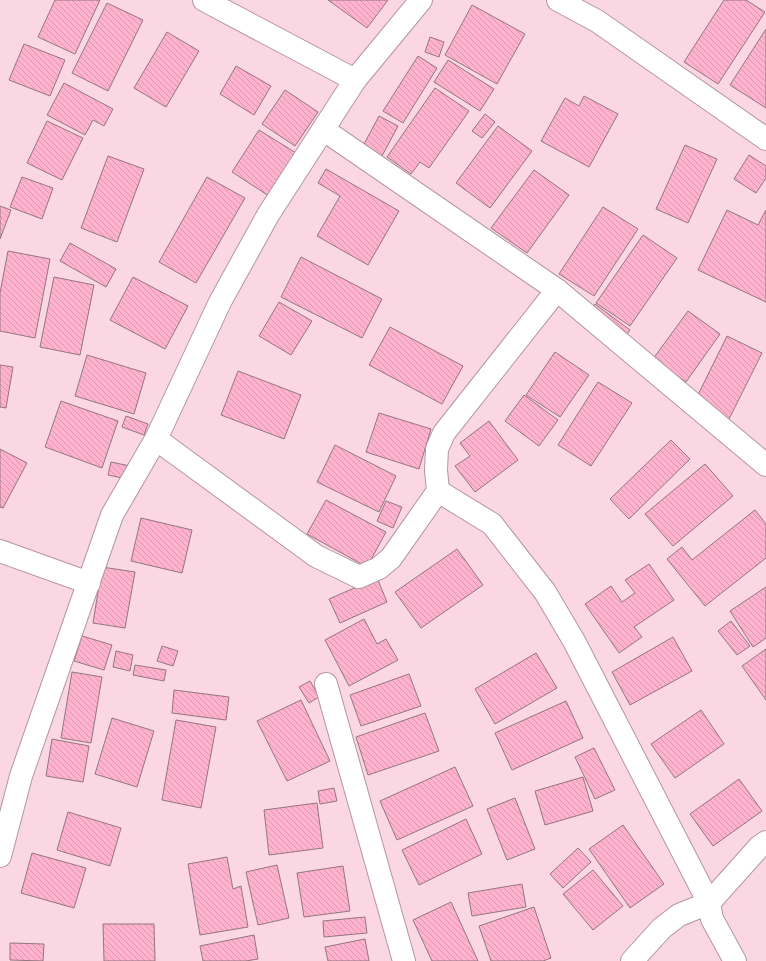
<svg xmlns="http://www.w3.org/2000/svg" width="766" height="961" viewBox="0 0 766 961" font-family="'Work Sans',sans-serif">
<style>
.building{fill:url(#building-back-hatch);stroke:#947580}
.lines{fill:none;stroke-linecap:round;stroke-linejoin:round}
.minor-casing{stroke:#b595a0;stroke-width:24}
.minor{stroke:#fff;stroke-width:22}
</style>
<defs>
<pattern id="building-back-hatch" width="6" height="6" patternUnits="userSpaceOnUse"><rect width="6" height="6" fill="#feb2ce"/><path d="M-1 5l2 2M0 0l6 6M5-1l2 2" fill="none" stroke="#da99b1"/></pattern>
</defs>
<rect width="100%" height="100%" fill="#fad7e3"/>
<!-- building -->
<g class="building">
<path d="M 55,0 L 100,0 L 75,54 L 38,37 Z"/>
<path d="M 328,0 L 388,0 L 367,28 Z"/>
<path d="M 724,0 L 746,0 L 765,12 L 718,84 L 684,62 Z"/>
<path d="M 107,3 L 143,20 L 108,91 L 72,73 Z"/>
<path d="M 472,5 L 525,34 L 497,84 L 445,55 Z"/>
<path d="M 766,29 L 766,108 L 730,85 Z"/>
<path d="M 167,32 L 199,51 L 166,107 L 134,88 Z"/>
<path d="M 430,37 L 444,42 L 439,57 L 425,52 Z"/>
<path d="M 24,44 L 65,60 L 50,96 L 9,80 Z"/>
<path d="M 418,56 L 437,68 L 403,123 L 383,111 Z"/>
<path d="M 448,60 L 494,89 L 480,111 L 434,82 Z"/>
<path d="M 236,66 L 271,86 L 254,115 L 220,94 Z"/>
<path d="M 64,83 L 113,109 L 104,126 L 93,120 L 85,135 L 47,115 Z"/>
<path d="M 435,88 L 469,111 L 429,168 L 420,162 L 411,174 L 387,157 Z"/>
<path d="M 285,90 L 318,112 L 295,146 L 262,124 Z"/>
<path d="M 584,96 L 618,114 L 589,167 L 541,141 L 565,98 L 579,106 Z"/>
<path d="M 485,114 L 495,122 L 482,138 L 472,131 Z"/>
<path d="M 379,116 L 398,126 L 382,156 L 363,146 Z"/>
<path d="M 47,121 L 83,138 L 62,180 L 27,163 Z"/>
<path d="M 498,126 L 532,151 L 490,208 L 456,183 Z"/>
<path d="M 259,130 L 296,153 L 269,196 L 232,172 Z"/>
<path d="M 685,145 L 717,159 L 688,223 L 656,209 Z"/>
<path d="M 749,155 L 766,166 L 766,178 L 756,193 L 734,179 Z"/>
<path d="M 108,156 L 144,169 L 117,242 L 81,228 Z"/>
<path d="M 326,169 L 399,211 L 368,265 L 317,236 L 340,196 L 318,183 Z"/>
<path d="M 534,170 L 569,195 L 527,253 L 491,228 Z"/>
<path d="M 22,177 L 53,188 L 42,219 L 10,207 Z"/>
<path d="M 207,177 L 245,198 L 196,283 L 159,262 Z"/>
<path d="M 0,206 L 11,210 L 0,239 Z"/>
<path d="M 603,207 L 638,229 L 594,296 L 559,274 Z"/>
<path d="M 727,210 L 758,225 L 766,210 L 766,302 L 698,270 Z"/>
<path d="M 643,235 L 677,258 L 630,326 L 596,303 Z"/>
<path d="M 70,243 L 116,269 L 106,287 L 60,261 Z"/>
<path d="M 8,251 L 50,259 L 35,338 L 0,331 L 0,293 Z"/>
<path d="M 301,257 L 382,299 L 362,338 L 281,297 Z"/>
<path d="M 54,277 L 94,285 L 80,355 L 40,347 Z"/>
<path d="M 133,277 L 188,306 L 165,349 L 110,320 Z"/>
<path d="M 279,302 L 312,321 L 291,355 L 259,336 Z"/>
<path d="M 595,304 L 630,330 L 623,340 L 587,315 Z"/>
<path d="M 688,311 L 720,334 L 686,382 L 653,359 Z"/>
<path d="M 390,327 L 463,366 L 442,404 L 369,365 Z"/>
<path d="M 727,336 L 762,353 L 729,419 L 695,401 Z"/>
<path d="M 555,352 L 589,375 L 560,417 L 526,395 Z"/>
<path d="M 87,355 L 146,373 L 134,414 L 75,396 Z"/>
<path d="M 0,365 L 13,367 L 6,408 L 0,407 Z"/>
<path d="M 238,371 L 301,395 L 284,439 L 221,415 Z"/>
<path d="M 598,382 L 632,403 L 591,466 L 558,445 Z"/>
<path d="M 524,395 L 558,420 L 539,446 L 505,421 Z"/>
<path d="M 61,401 L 118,421 L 102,468 L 45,447 Z"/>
<path d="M 379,413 L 431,429 L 419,469 L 366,452 Z"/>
<path d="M 126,416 L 148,424 L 144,435 L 122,427 Z"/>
<path d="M 489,421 L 518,460 L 475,492 L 455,466 L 470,456 L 460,443 Z"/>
<path d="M 671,440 L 690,459 L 629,519 L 610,499 Z"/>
<path d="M 335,445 L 396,476 L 379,512 L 317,482 Z"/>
<path d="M 0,449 L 27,463 L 3,508 L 0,507 Z"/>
<path d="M 111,462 L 130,466 L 127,479 L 108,475 Z"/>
<path d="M 705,464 L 733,496 L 673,546 L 645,514 Z"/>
<path d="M 326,500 L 386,532 L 367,567 L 307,534 Z"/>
<path d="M 386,501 L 402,507 L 393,528 L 377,521 Z"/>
<path d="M 755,510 L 766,524 L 766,558 L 705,606 L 667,559 L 682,547 L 692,560 Z"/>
<path d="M 141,518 L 192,530 L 182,573 L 131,561 Z"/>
<path d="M 457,549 L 483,585 L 421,628 L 395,592 Z"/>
<path d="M 649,564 L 674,600 L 634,627 L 642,637 L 619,653 L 585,604 L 611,586 L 622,602 L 635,593 L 625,580 Z"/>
<path d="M 102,567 L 135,572 L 125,628 L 93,623 Z"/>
<path d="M 377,578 L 387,602 L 340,623 L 329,599 Z"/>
<path d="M 766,587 L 766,638 L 753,647 L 730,611 Z"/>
<path d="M 364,619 L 377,644 L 386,639 L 398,660 L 349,686 L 325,640 Z"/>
<path d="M 731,621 L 750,646 L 737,655 L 718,631 Z"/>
<path d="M 82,636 L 112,645 L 104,670 L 74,661 Z"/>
<path d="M 673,637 L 692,671 L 630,705 L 612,672 Z"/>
<path d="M 162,646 L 178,651 L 173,666 L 157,661 Z"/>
<path d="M 766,649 L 766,700 L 742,666 Z"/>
<path d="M 116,651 L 133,655 L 130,671 L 113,667 Z"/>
<path d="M 536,653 L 557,688 L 495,724 L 475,689 Z"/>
<path d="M 135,665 L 166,670 L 164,681 L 133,675 Z"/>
<path d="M 72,672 L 102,677 L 91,743 L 61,738 Z"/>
<path d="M 409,674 L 421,706 L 361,726 L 350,695 Z"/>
<path d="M 310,681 L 319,697 L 309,703 L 299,687 Z"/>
<path d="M 174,690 L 229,697 L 226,720 L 172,713 Z"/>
<path d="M 301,700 L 330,761 L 287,781 L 257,721 Z"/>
<path d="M 566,701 L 583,738 L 512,770 L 495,733 Z"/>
<path d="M 701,710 L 724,744 L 675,778 L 651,744 Z"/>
<path d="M 425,713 L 439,751 L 368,775 L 356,737 Z"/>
<path d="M 112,718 L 154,731 L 137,787 L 95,774 Z"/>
<path d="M 176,720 L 216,727 L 201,808 L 162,800 Z"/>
<path d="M 52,739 L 89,746 L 83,782 L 46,776 Z"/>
<path d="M 594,748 L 615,790 L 595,799 L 575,757 Z"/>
<path d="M 455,767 L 473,806 L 397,840 L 380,801 Z"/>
<path d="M 583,777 L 593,811 L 545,825 L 535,791 Z"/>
<path d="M 739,779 L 762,811 L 713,846 L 690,814 Z"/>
<path d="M 334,788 L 337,801 L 320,804 L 318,791 Z"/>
<path d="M 515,798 L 535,849 L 507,860 L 487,809 Z"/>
<path d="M 317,803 L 323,848 L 269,855 L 264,810 Z"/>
<path d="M 68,812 L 121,828 L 110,866 L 57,850 Z"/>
<path d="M 466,819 L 482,854 L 419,885 L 402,850 Z"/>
<path d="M 623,825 L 664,884 L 630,908 L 589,849 Z"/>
<path d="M 578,848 L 591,862 L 563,888 L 550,874 Z"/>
<path d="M 32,853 L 86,868 L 74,908 L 21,893 Z"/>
<path d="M 227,857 L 233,889 L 241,886 L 248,927 L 200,935 L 188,864 Z"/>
<path d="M 277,865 L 289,918 L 258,925 L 246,872 Z"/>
<path d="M 343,866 L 350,911 L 304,917 L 297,873 Z"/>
<path d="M 593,870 L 623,906 L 593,930 L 563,894 Z"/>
<path d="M 522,884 L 526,907 L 472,916 L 468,893 Z"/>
<path d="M 451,902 L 478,961 L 432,961 L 413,920 Z"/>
<path d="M 534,907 L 551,958 L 543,961 L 491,961 L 479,926 Z"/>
<path d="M 365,917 L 367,933 L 324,937 L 323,921 Z"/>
<path d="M 103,924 L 154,924 L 155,961 L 104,961 Z"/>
<path d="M 254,935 L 258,959 L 246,961 L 203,961 L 200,946 Z"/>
<path d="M 365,939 L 369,961 L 328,961 L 325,947 Z"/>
<path d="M 10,943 L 44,944 L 43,961 L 10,960 Z"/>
</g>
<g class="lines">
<defs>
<g id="minor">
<path d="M 204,0 L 355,80"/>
<path d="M 558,0 L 597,21 L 766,139"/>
<path d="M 324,130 L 557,290 L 766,465"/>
<path d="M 156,439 L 316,556 L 359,577 L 379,568 L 391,558 L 438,491 L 436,470 L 437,449 L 444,433 L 557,290"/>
<path d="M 438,491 L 492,524 L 545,592 L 574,641 L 709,903 L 712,919 L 735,961"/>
<path d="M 0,551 L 89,583"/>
<path d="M 326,684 L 404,961"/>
<path d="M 0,856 L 21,776 L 112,515 L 156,439 L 220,302 L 268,215 L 355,80 L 421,0"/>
<path d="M 632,961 L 662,928 L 679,915 L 709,903 L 759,847 L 766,842"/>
</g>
</defs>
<!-- minor casing -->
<use href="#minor" class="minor-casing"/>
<!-- minor -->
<use href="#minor" class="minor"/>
</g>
</svg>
